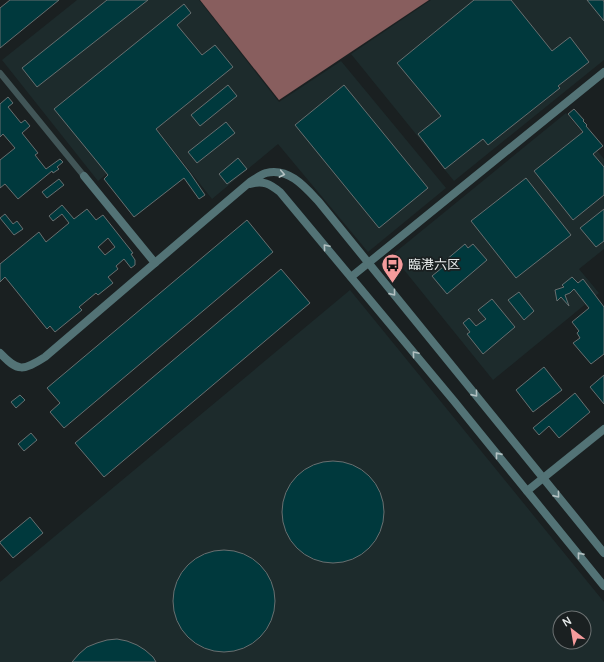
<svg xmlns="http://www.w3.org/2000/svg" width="604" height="662" viewBox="0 0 604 662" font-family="Manrope,'Noto Sans JP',sans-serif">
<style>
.built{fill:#1d2b2c;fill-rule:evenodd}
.water{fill:#885e5e}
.building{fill:#00393d;stroke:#686f70;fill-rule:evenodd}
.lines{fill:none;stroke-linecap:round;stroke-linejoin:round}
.street{stroke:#415557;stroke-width:6}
.secondary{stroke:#537376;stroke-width:8}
.oneway{stroke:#b3c1c2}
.labels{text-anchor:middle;stroke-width:3.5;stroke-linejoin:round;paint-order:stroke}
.poi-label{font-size:13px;fill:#e7ebeb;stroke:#1a2021;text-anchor:start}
</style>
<rect width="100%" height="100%" fill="#1a2021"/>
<!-- built -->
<g class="built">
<path d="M 77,0 L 199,0 L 279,102 L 341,61 L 446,188 L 368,252 L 278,144 L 212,199 L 159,132 L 98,181 L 2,60 Z"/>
<path d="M 431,0 L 604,0 L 604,60 L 454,181 L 351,54 Z"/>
<path d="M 566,113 L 604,159 L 604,249 L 579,269 L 599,293 L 493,380 L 392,255 Z"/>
<path d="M 350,290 L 604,602 L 604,662 L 0,662 L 0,582 ZM 560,618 L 584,618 L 584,642 L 560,642 Z"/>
</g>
<!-- water -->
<path class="water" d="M 200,0 L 429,0 L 279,100 Z"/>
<!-- building -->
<g class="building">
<path d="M 10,0 L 59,0 L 0,48 L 0,8 Z"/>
<path d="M 107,0 L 148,0 L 37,87 L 22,68 Z"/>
<path d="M 474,0 L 511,0 L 552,51 L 570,37 L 589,62 L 558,86 L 560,88 L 488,145 L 483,139 L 445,169 L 418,134 L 441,116 L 397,63 Z"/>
<path d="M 587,0 L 603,0 L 604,2 L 604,21 Z"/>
<path d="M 184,4 L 191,13 L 177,25 L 202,55 L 215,45 L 233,67 L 156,129 L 190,173 L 205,195 L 199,199 L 184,178 L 134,217 L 104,179 L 108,175 L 54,109 Z"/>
<path d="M 228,85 L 237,96 L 200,126 L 191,115 Z"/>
<path d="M 344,85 L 428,188 L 379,228 L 295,125 Z"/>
<path d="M 8,97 L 13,103 L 8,107 L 21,123 L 25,120 L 30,126 L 22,133 L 38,153 L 35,155 L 46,169 L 60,159 L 63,162 L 57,167 L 59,169 L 53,173 L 52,171 L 18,199 L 5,184 L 0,188 L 0,160 L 15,148 L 3,134 L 0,137 L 0,104 Z"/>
<path d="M 574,109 L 584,120 L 583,121 L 587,125 L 586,126 L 603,146 L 593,154 L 604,167 L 604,195 L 573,220 L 534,171 L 583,132 L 568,114 Z"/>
<path d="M 226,122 L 235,133 L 197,163 L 188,152 Z"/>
<path d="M 238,158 L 247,169 L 227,184 L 219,174 Z"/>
<path d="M 526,178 L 571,235 L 516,278 L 471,221 Z"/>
<path d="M 59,179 L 64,185 L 47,198 L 42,192 Z"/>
<path d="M 62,205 L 74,219 L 87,209 L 96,220 L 103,215 L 133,253 L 131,254 L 135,260 L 135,265 L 131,268 L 124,259 L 116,266 L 118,269 L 108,277 L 113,283 L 98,295 L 96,293 L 79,307 L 82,310 L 55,332 L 50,326 L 47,329 L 5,277 L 0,282 L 0,264 L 39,232 L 46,242 L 69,223 L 62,214 L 53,221 L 49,216 ZM 108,238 L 115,247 L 105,255 L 98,247 Z"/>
<path d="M 604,209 L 604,241 L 596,247 L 580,228 Z"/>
<path d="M 5,214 L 13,224 L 17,221 L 23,229 L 14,235 L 0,218 Z"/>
<path d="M 247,220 L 273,252 L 64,428 L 50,412 L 60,403 L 47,388 Z"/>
<path d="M 465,244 L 468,248 L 473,244 L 487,260 L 447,294 L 432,276 L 448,263 L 446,260 Z"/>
<path d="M 281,269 L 310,303 L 104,477 L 75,443 Z"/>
<path d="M 572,277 L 578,283 L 583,279 L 604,307 L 604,354 L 591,364 L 573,343 L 580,338 L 577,333 L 579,331 L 572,322 L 589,308 L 574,289 L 570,293 L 565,295 L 569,306 L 561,297 L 557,301 L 555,290 L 564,287 L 562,285 Z"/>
<path d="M 519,292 L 534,311 L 524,320 L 508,300 Z"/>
<path d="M 492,299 L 515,327 L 483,354 L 467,334 L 470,332 L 463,323 L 469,318 L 476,326 L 486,319 L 478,310 Z"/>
<path d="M 544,367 L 562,390 L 533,412 L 516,390 Z"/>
<path d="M 604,375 L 604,404 L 590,387 Z"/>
<path d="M 575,393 L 590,412 L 559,438 L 549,426 L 539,435 L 533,428 Z"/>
<path d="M 20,395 L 25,400 L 16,408 L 11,402 Z"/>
<path d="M 31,433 L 37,440 L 24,451 L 18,444 Z"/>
<circle cx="333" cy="512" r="51"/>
<path d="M 30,517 L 43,533 L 13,558 L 0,543 L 0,542 Z"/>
<circle cx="224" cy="601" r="51"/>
<path d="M 117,639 L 127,641 L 137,645 L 145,650 L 153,657 L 156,662 L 72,662 L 79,654 L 87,647 L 97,643 L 107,640 Z"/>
</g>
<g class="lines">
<!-- street -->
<path class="street" d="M 0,73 L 84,176"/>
<!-- secondary -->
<g class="secondary">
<path d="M 84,176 L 155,263"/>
<path d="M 250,184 C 263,180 270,184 280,192 L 454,401 L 604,586"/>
<path d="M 351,277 L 604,72"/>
<path d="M 0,353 C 18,372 23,371 45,357 L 204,221 L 250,182 C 255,179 260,175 266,173 C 289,167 306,188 319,202 L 604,553"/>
<path d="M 527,491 L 604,429"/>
</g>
</g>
<!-- one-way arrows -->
<defs><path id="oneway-chevron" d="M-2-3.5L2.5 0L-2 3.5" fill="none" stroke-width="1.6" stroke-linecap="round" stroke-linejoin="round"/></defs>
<g class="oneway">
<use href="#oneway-chevron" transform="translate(282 174) rotate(11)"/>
<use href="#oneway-chevron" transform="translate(326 247) rotate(-130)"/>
<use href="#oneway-chevron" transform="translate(393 293) rotate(51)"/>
<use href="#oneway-chevron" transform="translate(415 354) rotate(-130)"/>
<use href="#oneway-chevron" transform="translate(475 394) rotate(51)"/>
<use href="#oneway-chevron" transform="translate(498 455) rotate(-129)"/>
<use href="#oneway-chevron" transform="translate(557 495) rotate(51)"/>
<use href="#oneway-chevron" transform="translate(580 555) rotate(-129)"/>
</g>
<!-- icons -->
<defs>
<symbol id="bus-pin" viewBox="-11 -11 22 30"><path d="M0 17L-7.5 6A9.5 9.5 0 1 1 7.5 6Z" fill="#f59b9c" stroke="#1a2021"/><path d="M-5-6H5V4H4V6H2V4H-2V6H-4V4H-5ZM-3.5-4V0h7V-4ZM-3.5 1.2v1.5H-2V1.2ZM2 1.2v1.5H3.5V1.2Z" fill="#111"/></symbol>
</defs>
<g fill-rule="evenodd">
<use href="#bus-pin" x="380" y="252" width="25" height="34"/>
</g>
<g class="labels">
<!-- poi labels -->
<g class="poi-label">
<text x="408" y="269">臨港六区</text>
</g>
</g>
<!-- north arrow -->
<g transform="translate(572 630) rotate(329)"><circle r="19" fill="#1a2021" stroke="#6c7172"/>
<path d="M0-3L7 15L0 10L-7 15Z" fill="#f59b9c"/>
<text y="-6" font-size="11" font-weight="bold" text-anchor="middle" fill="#e7ebeb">N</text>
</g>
</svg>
